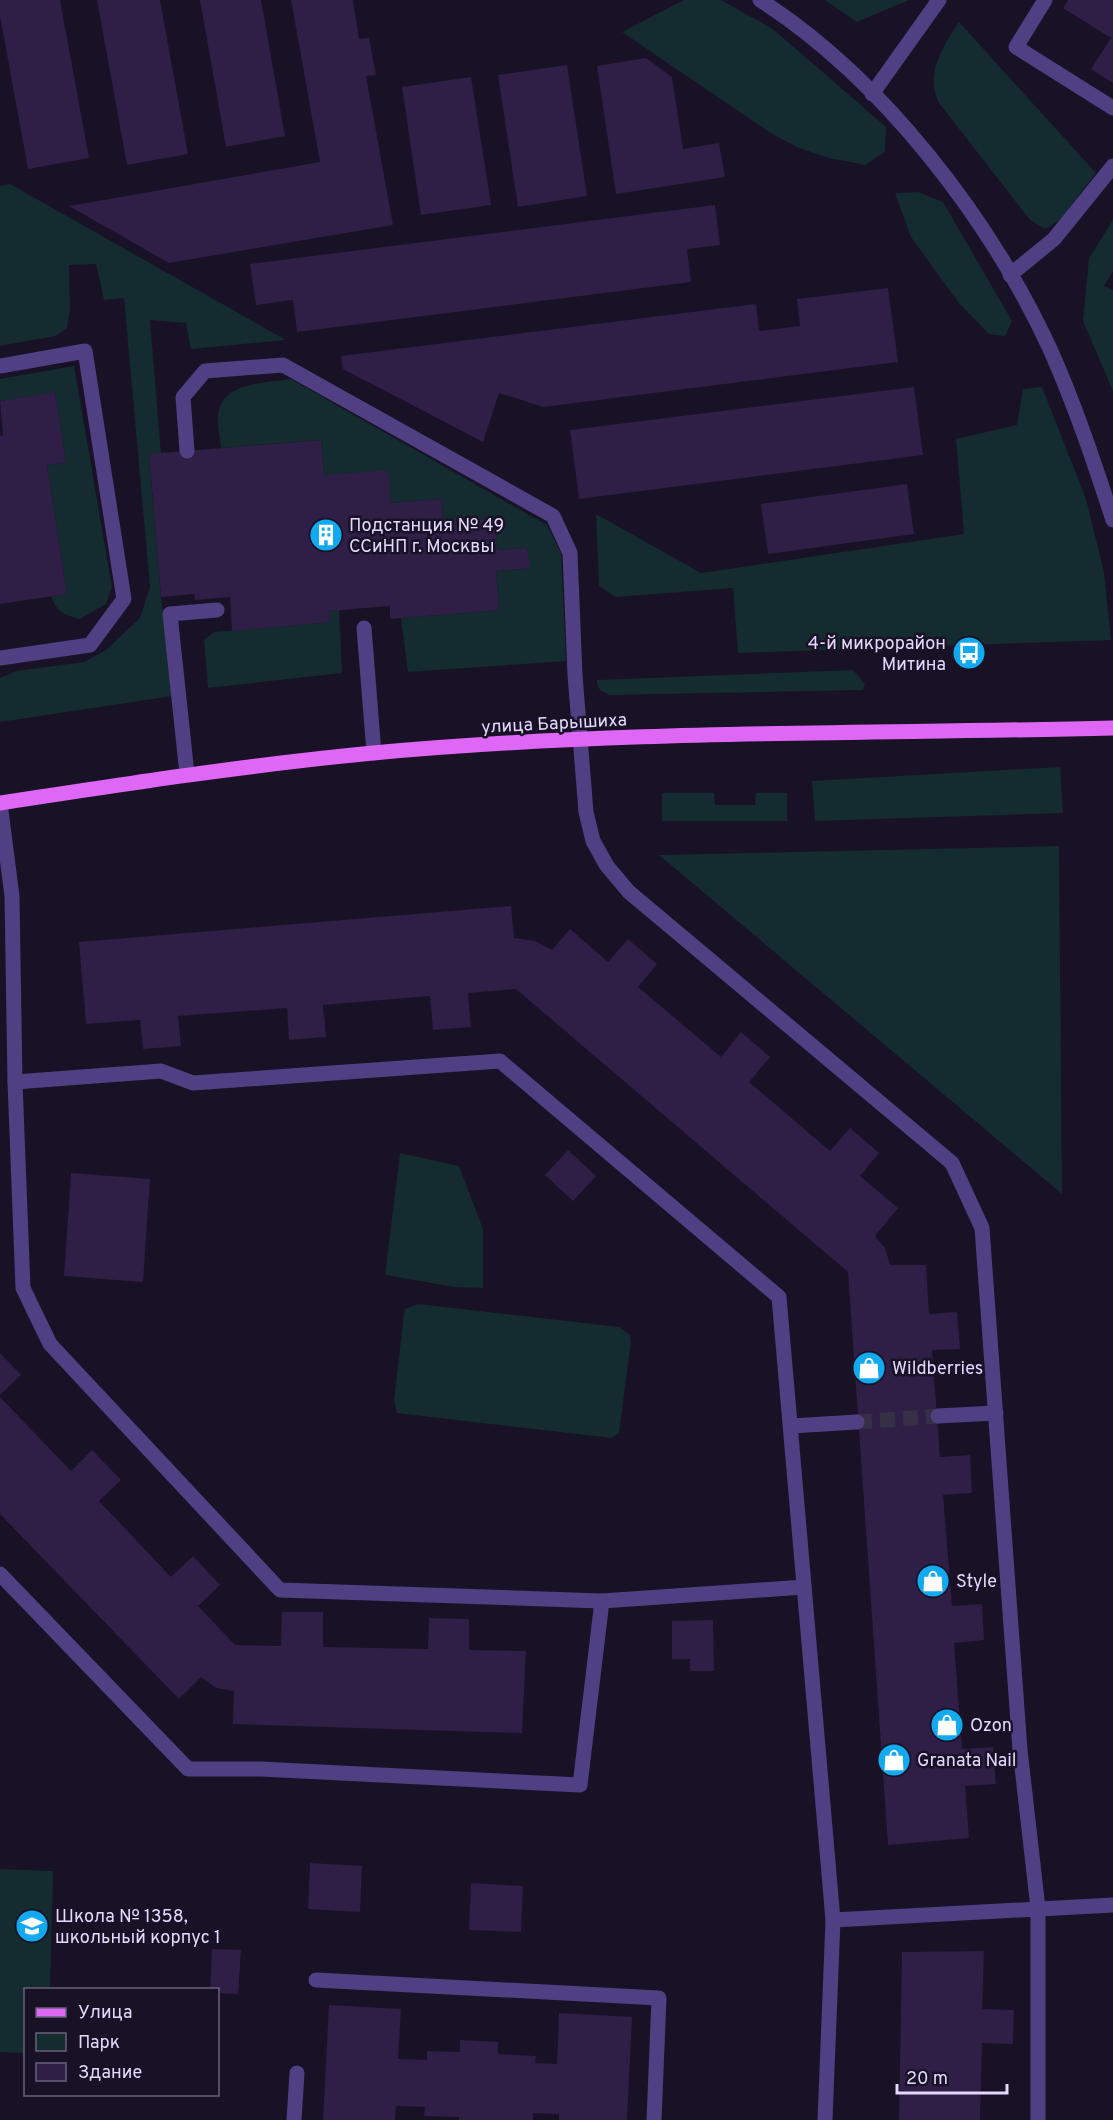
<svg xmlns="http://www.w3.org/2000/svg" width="1113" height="2120" viewBox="0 0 1113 2120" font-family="Overpass,sans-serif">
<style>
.green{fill:#142b2f}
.building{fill:#2f1e46}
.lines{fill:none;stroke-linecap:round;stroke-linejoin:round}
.minor-tunnel{stroke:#372f46;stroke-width:15;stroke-dasharray:15 8;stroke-linecap:butt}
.minor{stroke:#503f82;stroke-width:15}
.major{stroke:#df67f5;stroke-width:15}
.labels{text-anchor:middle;stroke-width:5;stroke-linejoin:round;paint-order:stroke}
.poi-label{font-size:18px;fill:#e4d8fd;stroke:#191126;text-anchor:start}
.street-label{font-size:18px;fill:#e4d8fd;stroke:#191126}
</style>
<rect width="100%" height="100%" fill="#191126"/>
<!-- green -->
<g class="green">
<path d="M 684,0 L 721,0 L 773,29 L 886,127 L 885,152 L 865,165 L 829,158 L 799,148 L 772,134 L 622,32 Z"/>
<path d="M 825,0 L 909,0 L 857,22 Z"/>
<path d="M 959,22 L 1096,173 L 1060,220 L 1045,229 L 1030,220 L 939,103 C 924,75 943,46 959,22 Z"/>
<path d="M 10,184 L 286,340 L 191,349 L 186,323 L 150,320 L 161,454 L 149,455 L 161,597 L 173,696 L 0,722 L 0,678 L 16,671 L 84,662 L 106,650 L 140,618 L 150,587 L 124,298 L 104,300 L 96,264 L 69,265 L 70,310 L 67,328 L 55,336 L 0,346 L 0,186 Z"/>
<path d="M 918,192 L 943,202 L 1012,321 L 1005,336 L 989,334 L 958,302 L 911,237 L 895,193 Z"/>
<path d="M 1113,220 L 1113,271 L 1104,286 L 1113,290 L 1113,391 L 1083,321 L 1089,258 Z"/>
<path d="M 74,366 L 112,587 L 106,604 L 80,619 C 65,615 56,612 51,596 L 67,594 L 47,465 L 66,462 L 55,393 L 0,401 L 0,379 Z"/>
<path d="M 291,379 L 547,525 L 561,553 L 566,661 L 408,672 L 401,618 L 499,610 L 496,571 L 529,568 L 527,548 L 497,550 L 494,518 L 443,522 L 441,499 L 391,503 L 324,475 L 321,440 L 221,448 C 220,438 217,426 218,415 C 221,382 266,383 291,379 Z"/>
<path d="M 1042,387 L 1086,499 L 1104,572 L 1111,640 L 738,653 L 733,588 L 616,597 L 599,586 L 596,514 L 701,573 L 964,534 L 956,439 L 1017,425 L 1023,389 Z"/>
<path d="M 339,610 L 342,673 L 208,688 L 204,640 L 214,632 L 330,622 L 329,611 Z"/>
<path d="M 853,670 L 865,684 L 863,690 L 611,695 C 603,693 596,689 597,680 Z"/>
<path d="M 1060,767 L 1063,813 L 815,821 L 812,781 Z"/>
<path d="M 662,793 L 714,793 L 715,805 L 755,805 L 756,793 L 787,793 L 787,821 L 662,821 Z"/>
<path d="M 1059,846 L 1062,1194 L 659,855 Z"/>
<path d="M 400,1153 L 459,1166 L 483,1229 L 483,1288 L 454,1287 L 385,1275 Z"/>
<path d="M 418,1304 L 619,1327 L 630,1335 L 631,1341 L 619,1433 L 611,1438 L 603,1437 L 397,1413 L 394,1400 L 404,1314 L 405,1309 Z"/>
<path d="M 0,1869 L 53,1871 L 50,1989 L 26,1990 L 25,2053 L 0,2052 Z"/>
</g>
<!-- building -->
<g class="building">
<path d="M 0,0 L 60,0 L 89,158 L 28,169 L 0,16 Z"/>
<path d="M 97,0 L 160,0 L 188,154 L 127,165 Z"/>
<path d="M 200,0 L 261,0 L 285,136 L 226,147 Z"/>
<path d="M 291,0 L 353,0 L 359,39 L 369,38 L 376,75 L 366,76 L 393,225 L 169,263 L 69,206 L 320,162 Z"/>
<path d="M 1068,0 L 1113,0 L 1113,83 L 1091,69 L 1111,38 L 1063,8 Z"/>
<path d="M 646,58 L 672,77 L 683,149 L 719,143 L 725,177 L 616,194 L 597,66 Z"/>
<path d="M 567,65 L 587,196 L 518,207 L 498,75 Z"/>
<path d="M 471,77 L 491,205 L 421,215 L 402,87 Z"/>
<path d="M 715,205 L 720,245 L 687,249 L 691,282 L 297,332 L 293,300 L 256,305 L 250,264 Z"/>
<path d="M 888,288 L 898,362 L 543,407 L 499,393 L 483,442 L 343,369 L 341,356 L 756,304 L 759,331 L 800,326 L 797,299 Z"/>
<path d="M 914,387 L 923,455 L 579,499 L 570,430 Z"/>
<path d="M 55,392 L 66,462 L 47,465 L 67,594 L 0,604 L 0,436 L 3,435 L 0,401 Z"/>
<path d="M 321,440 L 324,475 L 388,470 L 391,503 L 441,499 L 443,522 L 494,518 L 497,550 L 527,548 L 530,568 L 496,571 L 499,610 L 390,619 L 390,606 L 329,611 L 330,622 L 232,631 L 230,597 L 195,600 L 194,594 L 161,597 L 149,454 Z"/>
<path d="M 907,484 L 914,534 L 768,554 L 761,504 Z"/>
<path d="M 511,906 L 514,938 L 535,941 L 552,950 L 570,929 L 608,962 L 628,939 L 657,964 L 638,987 L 721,1057 L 741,1032 L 770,1057 L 749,1082 L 830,1151 L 850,1128 L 879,1153 L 860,1176 L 898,1208 L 875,1236 L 885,1248 L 890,1265 L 926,1265 L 929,1314 L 957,1312 L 960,1349 L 932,1350 L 940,1457 L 970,1455 L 972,1493 L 943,1495 L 952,1606 L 982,1604 L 984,1640 L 954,1643 L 962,1749 L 993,1747 L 996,1784 L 965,1786 L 969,1838 L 888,1845 L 848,1272 L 516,989 L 468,993 L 471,1027 L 433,1030 L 430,996 L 323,1005 L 326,1037 L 289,1040 L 287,1008 L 178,1016 L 181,1046 L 143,1049 L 140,1020 L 86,1024 L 79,942 Z"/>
<path d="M 568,1150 L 596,1176 L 573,1201 L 545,1175 Z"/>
<path d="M 71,1173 L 150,1179 L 143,1282 L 64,1276 Z"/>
<path d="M 0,1353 L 21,1375 L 0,1395 Z"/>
<path d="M 0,1397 L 71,1471 L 92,1450 L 121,1480 L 99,1501 L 171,1577 L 193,1556 L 220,1585 L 198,1606 L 235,1645 L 281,1646 L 282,1612 L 323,1612 L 323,1647 L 428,1649 L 429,1618 L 469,1619 L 469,1650 L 526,1651 L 522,1733 L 233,1724 L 234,1691 L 216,1688 L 201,1677 L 179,1699 L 0,1514 Z"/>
<path d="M 713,1620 L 714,1671 L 690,1671 L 690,1659 L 672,1659 L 672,1621 Z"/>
<path d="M 310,1863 L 362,1866 L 360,1912 L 308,1909 Z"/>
<path d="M 471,1883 L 523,1886 L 521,1932 L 469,1930 Z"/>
<path d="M 212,1949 L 241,1950 L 238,1994 L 218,1993 L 218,1990 L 210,1990 Z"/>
<path d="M 984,1951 L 982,2009 L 1014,2010 L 1013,2044 L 982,2043 L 980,2120 L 899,2120 L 902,1952 Z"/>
<path d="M 329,2005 L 401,2009 L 398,2059 L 427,2060 L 427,2051 L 460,2052 L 460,2040 L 498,2042 L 498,2054 L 536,2056 L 535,2063 L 557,2064 L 559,2013 L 632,2017 L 627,2120 L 559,2120 L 559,2114 L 533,2113 L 533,2120 L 459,2120 L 459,2117 L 424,2116 L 425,2107 L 396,2106 L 395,2120 L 323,2120 Z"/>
</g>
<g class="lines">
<!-- minor-tunnel -->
<path class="minor-tunnel" d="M 857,1422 L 938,1416"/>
<!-- minor -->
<g class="minor">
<path d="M 760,0 C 882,78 990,219 1050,349 C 1075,405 1094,462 1113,520"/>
<path d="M 1045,0 L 1016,47 L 1113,108"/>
<path d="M 872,94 L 939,0"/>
<path d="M 1010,275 L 1054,239 L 1113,166"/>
<path d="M 0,366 L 85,351 L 124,599 L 90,645 L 0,658"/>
<path d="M 187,451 L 183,397 L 205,371 L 283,365 L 553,516 L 570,553 L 575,675 L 586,812 L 593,841 L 607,866 L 629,892 L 952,1163 L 982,1228 L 1020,1750 L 1038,1908 L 1038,2120"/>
<path d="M 364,628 L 374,753"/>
<path d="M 187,774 L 170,614 L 217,610"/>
<path d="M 0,803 L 12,896 L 15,1082 L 23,1288 L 50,1344 L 280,1590 L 602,1601 L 804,1587"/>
<path d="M 15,1082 L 161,1071 L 193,1083 L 500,1061 L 779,1297 L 833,1920 L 1113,1905"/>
<path d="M 938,1416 L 996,1413"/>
<path d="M 791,1426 L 857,1422"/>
<path d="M 0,1574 L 188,1769 L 261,1769 L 580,1785 L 602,1601"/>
<path d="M 316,1980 L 659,1998 L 654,2120"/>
<path d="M 294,2120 L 297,2073"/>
<path d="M 825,2120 L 833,1920"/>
</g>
<!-- major -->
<path class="major" d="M 0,803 C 124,784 248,765 373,753 C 619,730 866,734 1113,728"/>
</g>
<!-- icons -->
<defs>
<symbol id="building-disc" viewBox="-11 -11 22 22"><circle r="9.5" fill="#11aaf0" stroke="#191126"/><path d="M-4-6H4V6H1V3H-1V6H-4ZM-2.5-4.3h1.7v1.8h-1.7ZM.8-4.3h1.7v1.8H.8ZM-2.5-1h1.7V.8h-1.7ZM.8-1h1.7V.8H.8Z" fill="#fff"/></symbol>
<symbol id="bus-disc" viewBox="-11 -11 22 22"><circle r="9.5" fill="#11aaf0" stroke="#191126"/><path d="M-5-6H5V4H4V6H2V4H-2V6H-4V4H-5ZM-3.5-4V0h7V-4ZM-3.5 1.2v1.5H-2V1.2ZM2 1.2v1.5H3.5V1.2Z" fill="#fff"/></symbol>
<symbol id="shop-disc" viewBox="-11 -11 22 22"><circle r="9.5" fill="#11aaf0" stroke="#191126"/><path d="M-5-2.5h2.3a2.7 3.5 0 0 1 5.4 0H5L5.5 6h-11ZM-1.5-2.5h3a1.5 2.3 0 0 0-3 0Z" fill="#fff"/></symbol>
<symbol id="school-disc" viewBox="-11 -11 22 22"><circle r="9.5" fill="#11aaf0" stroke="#191126"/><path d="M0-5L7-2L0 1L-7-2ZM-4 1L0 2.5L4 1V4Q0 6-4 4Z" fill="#fff"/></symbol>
</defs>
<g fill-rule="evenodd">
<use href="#building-disc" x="307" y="516" width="38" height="38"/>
<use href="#bus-disc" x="950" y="634" width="38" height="38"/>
<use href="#shop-disc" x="850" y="1349" width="38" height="38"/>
<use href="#shop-disc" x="914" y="1562" width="38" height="38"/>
<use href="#shop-disc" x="928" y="1706" width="38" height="38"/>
<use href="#shop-disc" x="875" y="1741" width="38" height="38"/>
<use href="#school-disc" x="13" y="1907" width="38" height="38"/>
</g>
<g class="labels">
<!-- poi labels -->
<g class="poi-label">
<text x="349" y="531">Подстанция № 49<tspan x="349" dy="21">ССиНП г. Москвы</tspan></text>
<text x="946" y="649" text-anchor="end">4-й микрорайон<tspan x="946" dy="21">Митина</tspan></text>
<text x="892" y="1374">Wildberries</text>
<text x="956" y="1587">Style</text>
<text x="970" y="1731">Ozon</text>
<text x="917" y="1766">Granata Nail</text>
<text x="55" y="1922">Школа № 1358,<tspan x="55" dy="21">школьный корпус 1</tspan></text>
</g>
<!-- street labels -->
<g class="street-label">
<text transform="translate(554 723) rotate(-3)" y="6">улица Барышиха</text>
</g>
</g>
<!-- legend -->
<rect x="24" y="1988" width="195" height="108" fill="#191126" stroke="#6a617c" stroke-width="1.5"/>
<rect x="36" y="2008" width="30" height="9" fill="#df67f5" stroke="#6a617c" stroke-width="1.5"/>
<text x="78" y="2018" font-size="18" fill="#e4d8fd">Улица</text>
<rect x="36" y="2033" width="30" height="18" fill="#142b2f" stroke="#6a617c" stroke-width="1.5"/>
<text x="78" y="2048" font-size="18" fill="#e4d8fd">Парк</text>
<rect x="36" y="2063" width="30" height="18" fill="#2f1e46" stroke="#6a617c" stroke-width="1.5"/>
<text x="78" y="2078" font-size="18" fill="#e4d8fd">Здание</text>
<!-- scale -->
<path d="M897 2084v9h110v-9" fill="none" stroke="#e4d8fd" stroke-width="3"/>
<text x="906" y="2084" font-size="18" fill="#e4d8fd" stroke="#191126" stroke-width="4.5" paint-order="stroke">20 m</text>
</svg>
